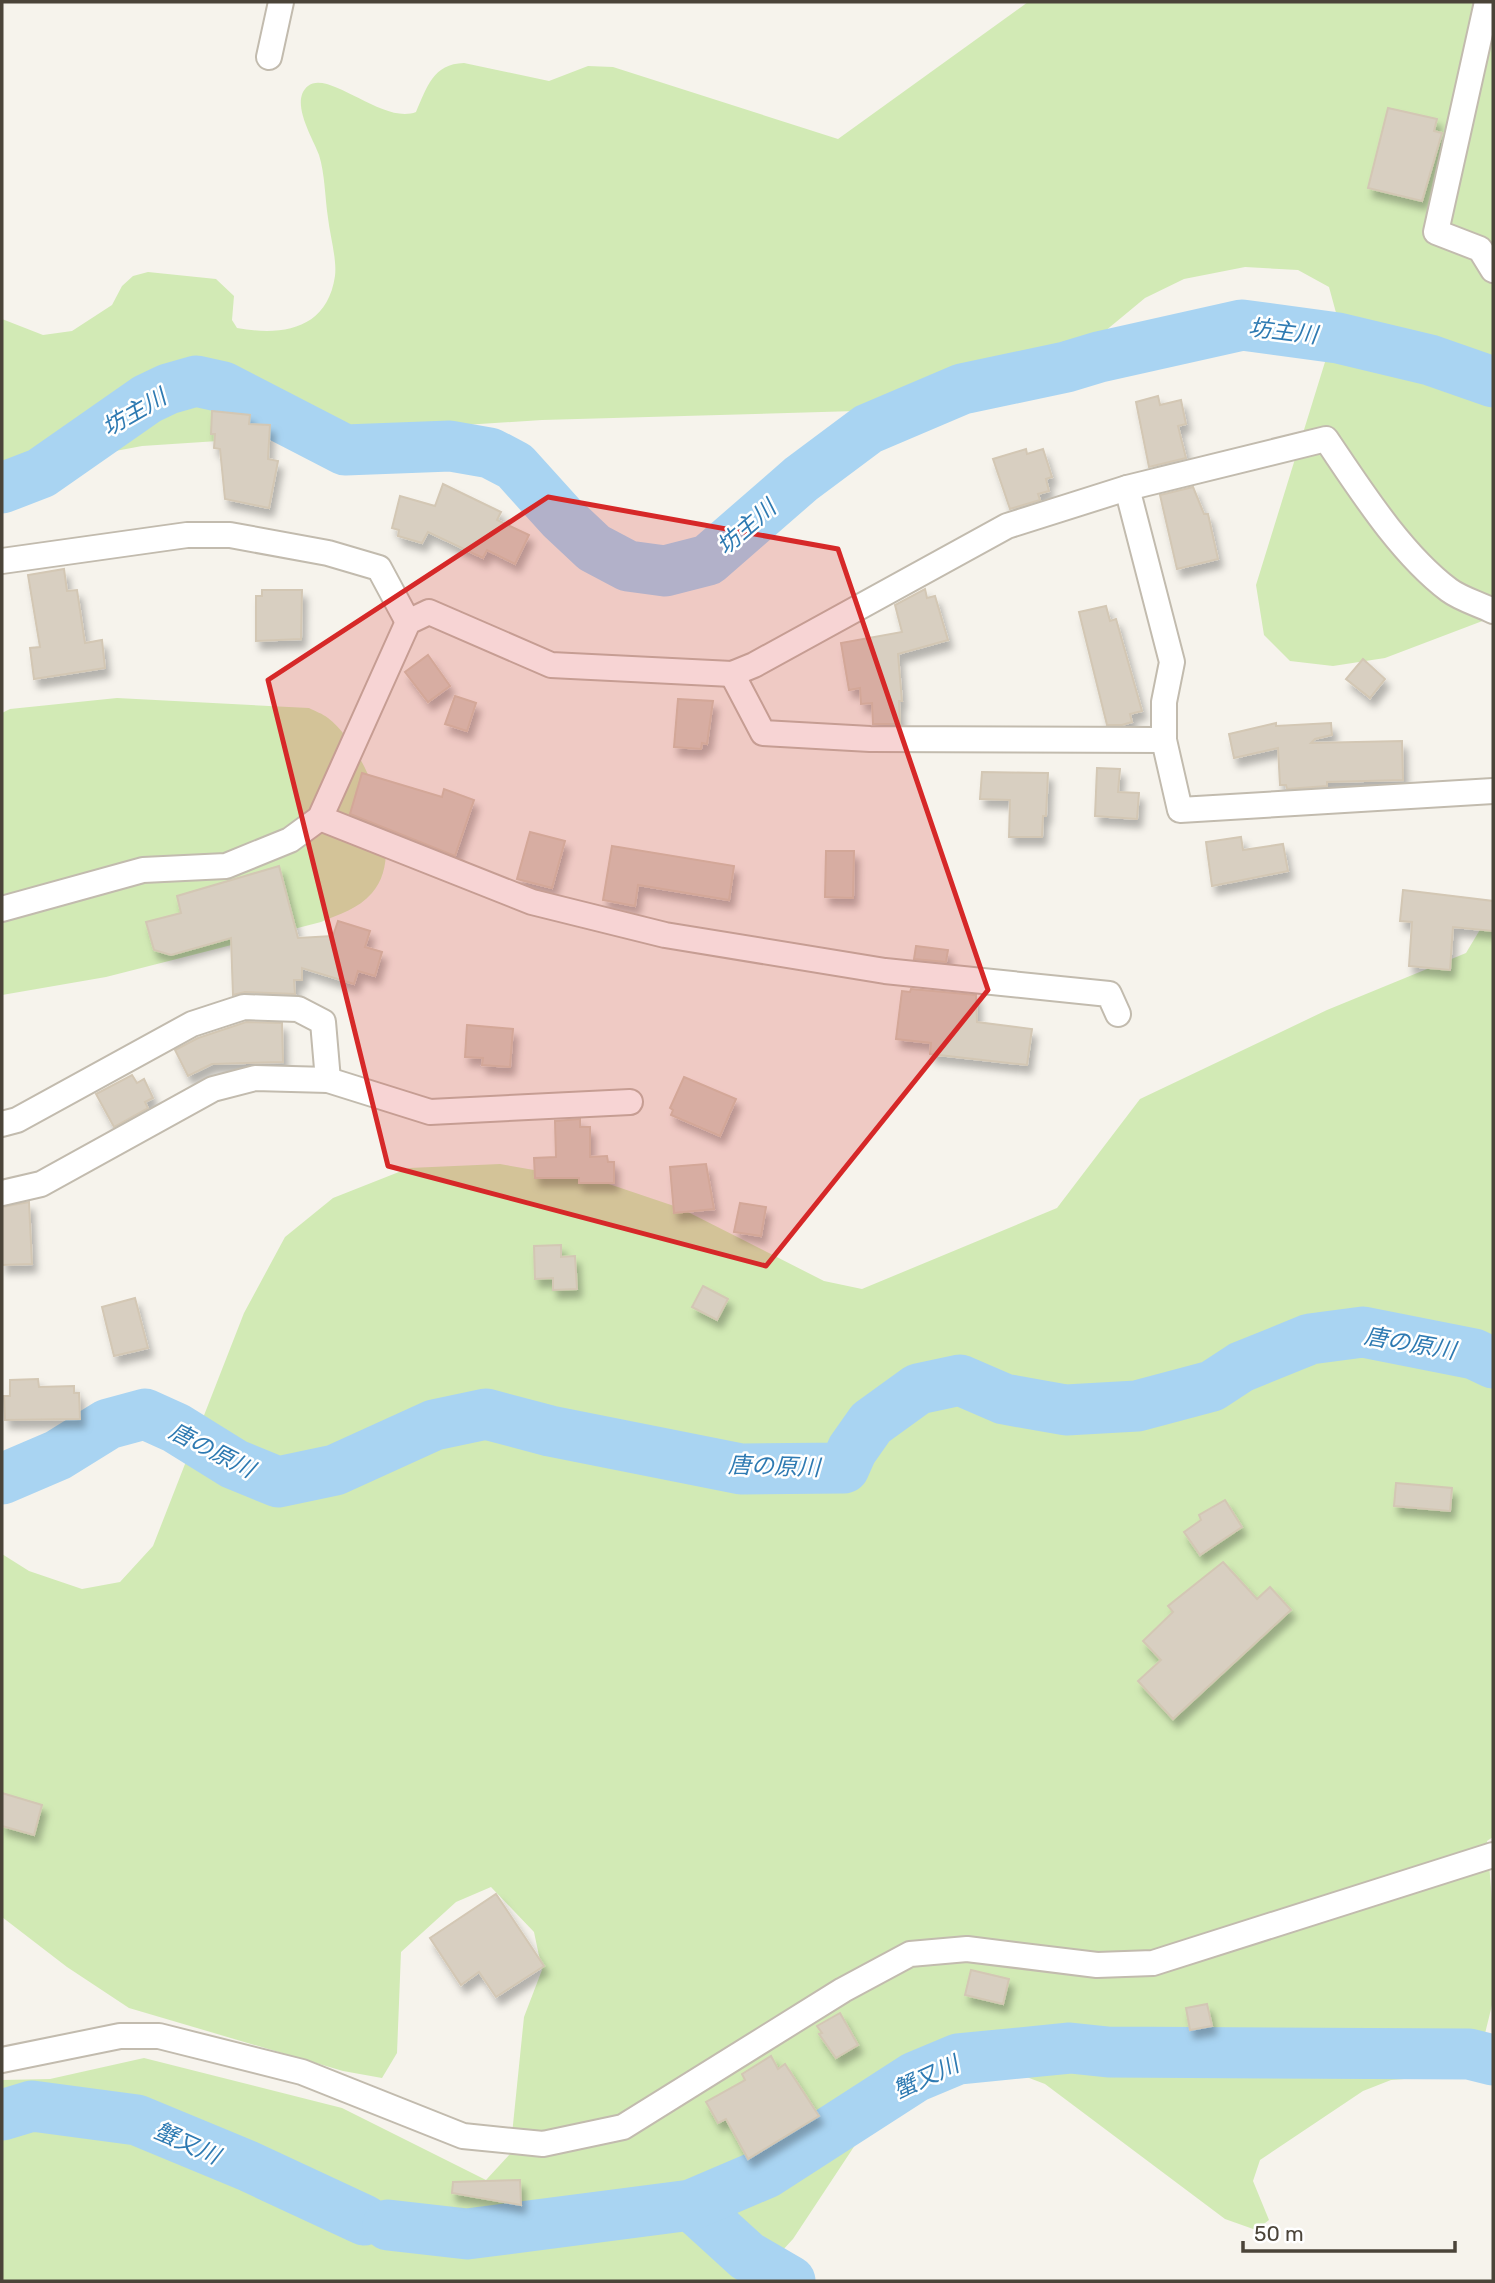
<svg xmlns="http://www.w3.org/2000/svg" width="1495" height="2283" viewBox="0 0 1495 2283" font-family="Rubik,'Noto Sans JP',sans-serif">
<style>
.green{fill:#d2eab5}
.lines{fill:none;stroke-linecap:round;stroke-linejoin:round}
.river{stroke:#a9d4f2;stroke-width:51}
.building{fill:#d8cfc1;stroke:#d3c7b4;stroke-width:2;filter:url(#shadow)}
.minor-casing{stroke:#c2bbae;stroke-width:28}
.minor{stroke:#fff;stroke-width:24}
.marked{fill:#d62828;fill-opacity:0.2;stroke:#d62828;stroke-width:5;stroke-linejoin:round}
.labels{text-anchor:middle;stroke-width:5;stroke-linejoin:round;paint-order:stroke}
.water-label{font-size:23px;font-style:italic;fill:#2e7ab2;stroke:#fff}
</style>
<defs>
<filter id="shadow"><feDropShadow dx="4.5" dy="8" stdDeviation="3.5" flood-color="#0004"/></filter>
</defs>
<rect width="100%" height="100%" fill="#f6f3ec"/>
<!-- green -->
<g class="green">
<path d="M 1028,2 L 1493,2 L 1493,617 L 1385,658 L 1333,666 L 1290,661 L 1264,635 L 1256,585 L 1338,320 L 1329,287 L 1298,270 L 1245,267 L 1184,279 L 1145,298 L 1081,351 L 1045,371 L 966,395 L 856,411 L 542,420 L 142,446 L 110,452 L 56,485 L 25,495 L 2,496 L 2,319 L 43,335 L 72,331 L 112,305 L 122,286 L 133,276 L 148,272 L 216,279 L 234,296 L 232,320 L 237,328 C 282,336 327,330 335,276 C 337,259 330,236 328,218 C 325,198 325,174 319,155 C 313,138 289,101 308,86 C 329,69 383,125 416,112 C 427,87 433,64 464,63 L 549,81 L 588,66 L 613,67 L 838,139 Z"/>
<path d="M 117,698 L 309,708 C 315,711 323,714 328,718 C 366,747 409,852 372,893 C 358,909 340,914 321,922 L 106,977 L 2,995 L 2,713 L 10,709 Z"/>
<path d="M 1493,908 L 1493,1837 L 1487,1841 L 1493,1911 L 1493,2001 L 1477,2066 L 1459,2075 L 1391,2080 L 1363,2091 L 1260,2160 L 1253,2181 L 1269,2220 L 1256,2230 L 1225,2219 L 1045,2084 L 984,2061 L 963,2065 L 863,2133 L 793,2239 L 754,2281 L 2,2281 L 2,2080 L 50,2079 L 144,2058 L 342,2108 L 486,2180 L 510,2154 L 524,2017 L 542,1970 L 534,1932 L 491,1887 L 456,1902 L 401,1952 L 397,2053 L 382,2078 L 343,2071 L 129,2008 L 67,1967 L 2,1917 L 2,1554 L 29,1571 L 82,1589 L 120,1582 L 153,1546 L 244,1313 L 285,1237 L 333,1198 L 409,1168 L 500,1164 L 603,1182 L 680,1208 L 824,1281 L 862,1289 L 1057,1208 L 1140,1099 L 1327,1010 L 1466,953 Z"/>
</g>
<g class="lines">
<!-- river -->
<g class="river">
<path d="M 2,488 L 41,473 L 147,399 L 168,389 L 196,381 L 223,387 L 345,450 L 450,446 L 490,453 L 515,466 L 562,518 L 594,548 L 628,566 L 665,571 L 708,560 L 801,479 L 868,429 L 962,389 L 1066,367 L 1099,357 L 1242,325 L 1338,338 L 1430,360 L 1493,382"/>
<path d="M 2,1479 L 58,1455 L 108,1424 L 145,1414 L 176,1428 L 234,1464 L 278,1482 L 335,1470 L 434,1425 L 486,1414 L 550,1431 L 741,1469 L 844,1468 L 852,1450 L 871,1423 L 918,1389 L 960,1380 L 1004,1399 L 1066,1410 L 1137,1406 L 1212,1386 L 1241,1367 L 1310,1339 L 1363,1332 L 1474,1354 L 1493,1363"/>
<path d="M 2,2115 L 32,2106 L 137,2120 L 248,2166 L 364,2220"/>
<path d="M 691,2205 L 747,2256 L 790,2281"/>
<path d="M 388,2225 L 467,2234 L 691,2205 L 766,2173 L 915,2077 L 958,2059 L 1070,2048 L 1108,2052 L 1469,2054 L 1493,2060"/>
</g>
</g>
<!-- building -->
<g class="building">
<path d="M 1388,108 L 1437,119 L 1434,131 L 1442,133 L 1422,201 L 1368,188 Z"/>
<path d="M 1158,396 L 1160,405 L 1181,400 L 1186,424 L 1178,426 L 1186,458 L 1149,467 L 1136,402 Z"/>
<path d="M 212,411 L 250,415 L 249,424 L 270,425 L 268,459 L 278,461 L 269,508 L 225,499 L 220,449 L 214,448 L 215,434 L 211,434 Z"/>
<path d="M 1026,449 L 1027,454 L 1043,449 L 1052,477 L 1046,479 L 1049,491 L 1038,494 L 1040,500 L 1010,509 L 993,459 Z"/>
<path d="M 443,484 L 501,512 L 497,520 L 529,535 L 515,564 L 487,550 L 483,558 L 428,532 L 422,543 L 398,536 L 399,530 L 392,528 L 400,496 L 435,506 Z"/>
<path d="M 1193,487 L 1204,514 L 1208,514 L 1218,559 L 1177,569 L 1160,495 Z"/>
<path d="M 64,569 L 67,591 L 77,590 L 85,643 L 102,640 L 105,668 L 34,679 L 30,648 L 40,647 L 28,575 Z"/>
<path d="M 925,589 L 927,598 L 935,596 L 948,640 L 898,654 L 902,701 L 899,701 L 900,724 L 873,724 L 872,703 L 861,704 L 860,688 L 849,690 L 841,643 L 902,632 L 895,605 Z"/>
<path d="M 262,590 L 302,590 L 301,639 L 256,641 L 256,596 L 262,596 Z"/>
<path d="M 1106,606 L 1110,621 L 1116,619 L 1142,711 L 1130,714 L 1132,722 L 1122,725 L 1107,725 L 1079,612 Z"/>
<path d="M 428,655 L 450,686 L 428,702 L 405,672 Z"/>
<path d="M 1363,659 L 1385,679 L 1370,698 L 1346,679 Z"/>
<path d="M 455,696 L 476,703 L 467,731 L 445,724 Z"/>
<path d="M 678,699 L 713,701 L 707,744 L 702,743 L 701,749 L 674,747 Z"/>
<path d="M 1276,723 L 1276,726 L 1331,723 L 1332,735 L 1315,739 L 1311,743 L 1402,741 L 1403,780 L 1327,782 L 1327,786 L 1287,789 L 1286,785 L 1280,785 L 1278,748 L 1234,758 L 1229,734 Z"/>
<path d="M 1097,768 L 1120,769 L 1118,792 L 1139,793 L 1137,819 L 1095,816 Z"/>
<path d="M 982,772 L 1048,773 L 1046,816 L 1043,816 L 1042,837 L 1009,837 L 1010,800 L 980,799 Z"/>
<path d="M 362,773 L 442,797 L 444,789 L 474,800 L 455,856 L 350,814 Z"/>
<path d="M 530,832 L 565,841 L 552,888 L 517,879 Z"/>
<path d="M 1241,837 L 1243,850 L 1283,844 L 1288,871 L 1212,886 L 1206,842 Z"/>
<path d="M 612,846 L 734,866 L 729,900 L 638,885 L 635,906 L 603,900 Z"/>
<path d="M 826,851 L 854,851 L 853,898 L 825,897 Z"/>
<path d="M 279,866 L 298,938 L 333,936 L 338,921 L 370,931 L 365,947 L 382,952 L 375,976 L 358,971 L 354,984 L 302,968 L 302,980 L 294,980 L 295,994 L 245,992 L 233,995 L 231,938 L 171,955 L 154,950 L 146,922 L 181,913 L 177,896 Z"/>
<path d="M 1403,890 L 1493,901 L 1493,931 L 1453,927 L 1450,970 L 1409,966 L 1412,922 L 1400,921 Z"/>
<path d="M 916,946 L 948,950 L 946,962 L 914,959 Z"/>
<path d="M 911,989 L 976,995 L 977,1022 L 1032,1029 L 1027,1065 L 930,1054 L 931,1043 L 896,1039 L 902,991 L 910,992 Z"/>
<path d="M 246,1022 L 282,1023 L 283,1062 L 212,1064 L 188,1076 L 175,1050 L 198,1038 Z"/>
<path d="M 467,1025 L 513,1029 L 510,1067 L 482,1065 L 483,1058 L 465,1057 Z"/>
<path d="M 132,1075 L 137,1083 L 144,1079 L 153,1098 L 145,1102 L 148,1108 L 114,1127 L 96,1094 Z"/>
<path d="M 684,1077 L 736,1099 L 720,1136 L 671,1115 L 673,1110 L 670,1108 Z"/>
<path d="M 580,1119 L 580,1127 L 590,1127 L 590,1157 L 607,1156 L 608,1162 L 614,1162 L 614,1183 L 579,1183 L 579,1178 L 535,1178 L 534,1158 L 556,1157 L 555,1121 Z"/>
<path d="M 706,1164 L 714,1209 L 674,1213 L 670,1167 Z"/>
<path d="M 29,1202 L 32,1264 L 2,1265 L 2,1207 Z"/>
<path d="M 740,1203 L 766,1207 L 761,1236 L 734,1232 Z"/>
<path d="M 561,1245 L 561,1257 L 575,1256 L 577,1289 L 553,1290 L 553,1278 L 535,1279 L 534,1246 Z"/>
<path d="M 703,1286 L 728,1299 L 717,1320 L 692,1307 Z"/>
<path d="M 135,1298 L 148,1348 L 114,1356 L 102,1307 Z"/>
<path d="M 38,1379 L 39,1387 L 74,1386 L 74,1393 L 79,1393 L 80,1419 L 5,1420 L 4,1396 L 10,1396 L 10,1380 Z"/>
<path d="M 1396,1483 L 1452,1488 L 1450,1511 L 1394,1506 Z"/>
<path d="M 1225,1500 L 1242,1527 L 1200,1555 L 1184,1532 L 1201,1520 L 1199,1515 Z"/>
<path d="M 1223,1562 L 1257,1599 L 1270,1587 L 1291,1610 L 1173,1719 L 1138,1681 L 1161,1660 L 1143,1641 L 1173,1612 L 1168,1606 Z"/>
<path d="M 2,1793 L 42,1805 L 34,1835 L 2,1826 Z"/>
<path d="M 496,1894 L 544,1966 L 496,1997 L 479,1972 L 461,1985 L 430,1938 Z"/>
<path d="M 971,1970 L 1009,1979 L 1003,2004 L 965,1995 Z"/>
<path d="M 1207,2004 L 1212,2026 L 1190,2030 L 1186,2008 Z"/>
<path d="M 840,2013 L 858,2045 L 836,2058 L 819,2034 L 822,2033 L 817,2026 Z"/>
<path d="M 771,2056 L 778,2069 L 785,2064 L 819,2116 L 748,2159 L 726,2119 L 718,2123 L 706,2102 L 745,2080 L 742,2074 Z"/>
<path d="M 520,2180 L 521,2205 L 452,2193 L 453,2182 Z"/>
</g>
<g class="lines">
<defs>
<g id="minor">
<path d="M 1487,2 L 1436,232 L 1480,249 L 1493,270"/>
<path d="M 269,57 L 281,2"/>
<path d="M 1127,488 L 1172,662 L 1164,702 L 1164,740 L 1180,810 L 1493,791"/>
<path d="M 2,561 L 187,535 L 230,535 L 328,553 L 379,568 L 408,622"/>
<path d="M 732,674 L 763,733 L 870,739 L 1164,740"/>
<path d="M 320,818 L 532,902 L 665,935 L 885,971 L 1109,994 L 1118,1014"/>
<path d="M 2,909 L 143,870 L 226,866 L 290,840 L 320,818 L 408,622 L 429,612 L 551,665 L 732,674 L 754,665 L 1007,526 L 1127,488 L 1326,439 C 1360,489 1400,553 1449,590 C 1461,599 1479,604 1493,611"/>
<path d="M 2,1124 L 17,1120 L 192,1024 L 244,1007 L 298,1009 L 323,1022 L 328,1080"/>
<path d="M 2,1193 L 41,1184 L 213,1089 L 255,1078 L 328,1080 L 430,1112 L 630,1102"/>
<path d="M 2,2060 L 120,2036 L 159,2036 L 302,2072 L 463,2136 L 543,2144 L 623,2127 L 843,1990 L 910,1954 L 967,1949 L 1097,1965 L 1153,1963 L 1493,1855"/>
</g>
</defs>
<!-- minor casing -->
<use href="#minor" class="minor-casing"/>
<!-- minor -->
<use href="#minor" class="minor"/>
</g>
<!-- marked area -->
<path class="marked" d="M 548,497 L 838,549 L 988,990 L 766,1266 L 388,1166 L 268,680 Z"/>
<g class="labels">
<!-- water labels -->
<g class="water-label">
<text transform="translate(1283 331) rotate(7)" y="8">坊主川</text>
<text transform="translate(134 412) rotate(-30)" y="8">坊主川</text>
<text transform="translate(746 527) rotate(-41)" y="8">坊主川</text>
<text transform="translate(1410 1343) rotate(10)" y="8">唐の原川</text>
<text transform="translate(212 1450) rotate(27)" y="8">唐の原川</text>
<text transform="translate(774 1466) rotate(2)" y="8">唐の原川</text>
<text transform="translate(926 2077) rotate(-25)" y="8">蟹又川</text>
<text transform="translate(187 2143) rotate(24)" y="8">蟹又川</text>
</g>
</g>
<!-- border -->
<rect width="1495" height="2283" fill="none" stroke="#4b4439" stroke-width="7"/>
<!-- scale -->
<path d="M1243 2241v10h212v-10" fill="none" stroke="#4b4439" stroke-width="3.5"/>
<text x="1254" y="2241" font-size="21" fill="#4b4439" stroke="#ffffff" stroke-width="5" paint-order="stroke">50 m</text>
</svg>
